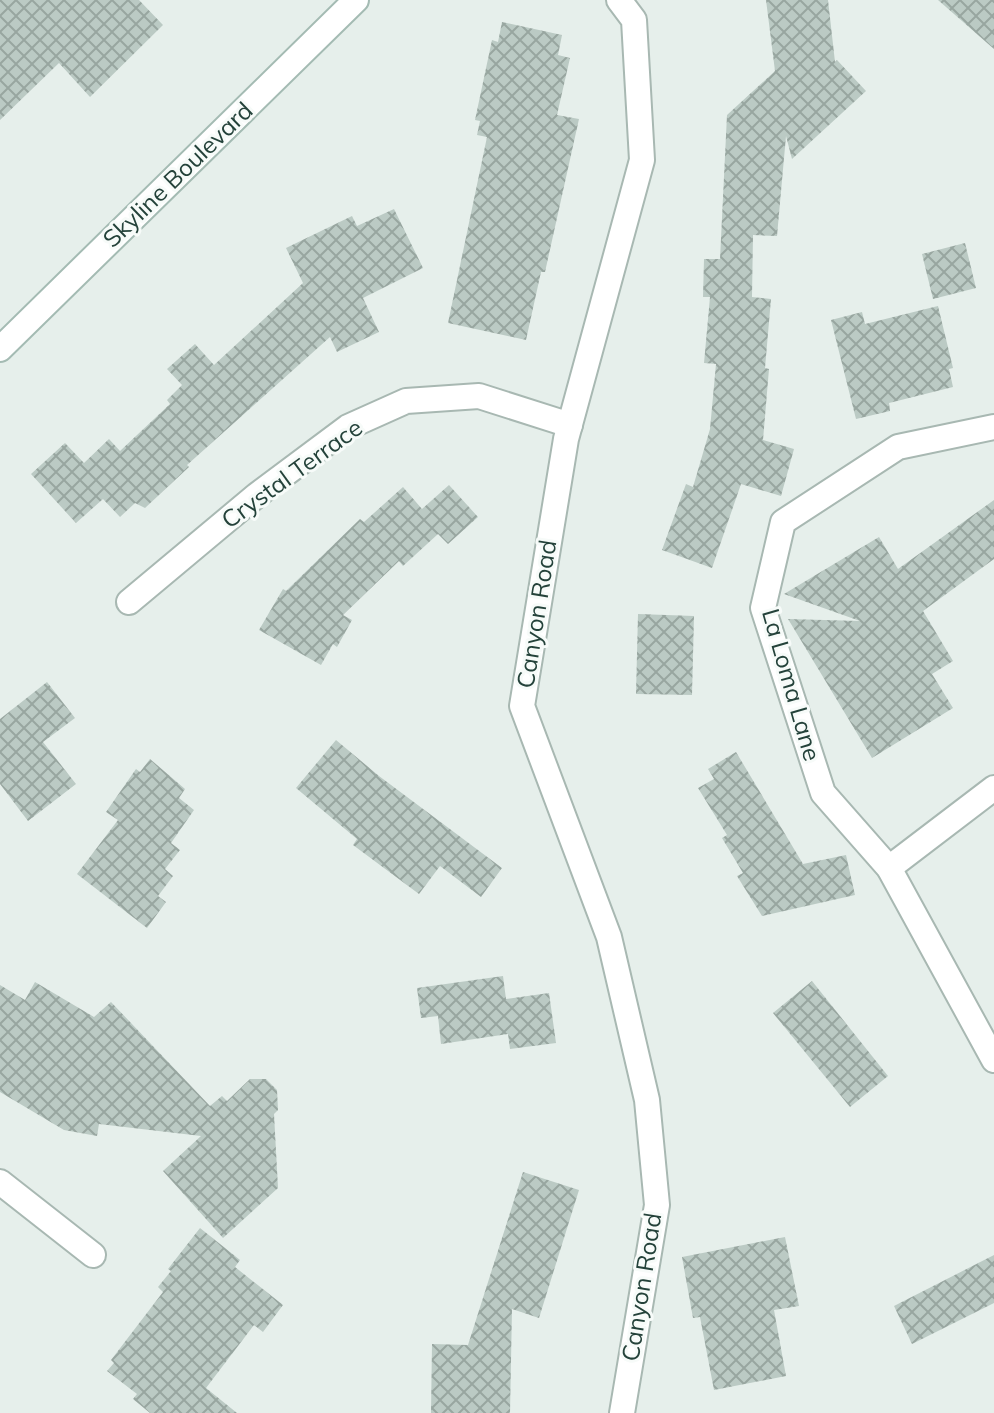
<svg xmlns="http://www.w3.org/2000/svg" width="994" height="1413" viewBox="0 0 994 1413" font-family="Mulish,sans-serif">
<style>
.building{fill:url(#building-cross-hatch)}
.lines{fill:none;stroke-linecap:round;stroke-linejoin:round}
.minor-casing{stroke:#a8b8b2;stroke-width:28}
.secondary-casing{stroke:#a4bbb3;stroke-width:28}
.minor{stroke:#fff;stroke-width:24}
.secondary{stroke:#fff;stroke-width:24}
.labels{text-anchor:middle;stroke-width:6;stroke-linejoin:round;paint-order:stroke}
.street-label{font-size:24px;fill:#24423a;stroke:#f7fbf9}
</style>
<defs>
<pattern id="building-cross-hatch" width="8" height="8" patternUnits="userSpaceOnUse" patternTransform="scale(2)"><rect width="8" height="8" fill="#bbcac4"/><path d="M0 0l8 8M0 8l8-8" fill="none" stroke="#98a6a0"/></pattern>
</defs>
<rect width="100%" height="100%" fill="#e6efeb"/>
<!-- building -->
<g class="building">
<path d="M 0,0 L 139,0 L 163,25 L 90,97 L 59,63 L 0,120 Z"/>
<path d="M 766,0 L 828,0 L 835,62 L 837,60 L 866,91 L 792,159 L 786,136 L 777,236 L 753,235 L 752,297 L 771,299 L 765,368 L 769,369 L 763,440 L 794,449 L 781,496 L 741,484 L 712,568 L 662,550 L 686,484 L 693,487 L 710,429 L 716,364 L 704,363 L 710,297 L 703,297 L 704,259 L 720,259 L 727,115 L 775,71 Z"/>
<path d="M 938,0 L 994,0 L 994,49 Z"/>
<path d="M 502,22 L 562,35 L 558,55 L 570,58 L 557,115 L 579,119 L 545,272 L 541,272 L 526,340 L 448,323 L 487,137 L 477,135 L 480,121 L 475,120 L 492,40 L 498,42 Z"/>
<path d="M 394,209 L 423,268 L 363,298 L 379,332 L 337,352 L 330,337 L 187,465 L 189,467 L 145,508 L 135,503 L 120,517 L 103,499 L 76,523 L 31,474 L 65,443 L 84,463 L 109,439 L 120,451 L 170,404 L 167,400 L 182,385 L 167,369 L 195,344 L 214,365 L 303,283 L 286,248 L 352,216 L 357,226 Z"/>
<path d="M 965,243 L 976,288 L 933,299 L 922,254 Z"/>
<path d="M 938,306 L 953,368 L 949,369 L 953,387 L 889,403 L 890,411 L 856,419 L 831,320 L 862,312 L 865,324 Z"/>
<path d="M 449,485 L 478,517 L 448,544 L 438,534 L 403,566 L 399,561 L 343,615 L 352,620 L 337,647 L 333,644 L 321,665 L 259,630 L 283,589 L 286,591 L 360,519 L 364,522 L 403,487 L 422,509 Z"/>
<path d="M 994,500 L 994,559 L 923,611 L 953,661 L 932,674 L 953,708 L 872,758 L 788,619 L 860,621 L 784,594 L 879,537 L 898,569 Z"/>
<path d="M 638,614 L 694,616 L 692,695 L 636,694 Z"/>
<path d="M 47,682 L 75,718 L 43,742 L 76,784 L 28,821 L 0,784 L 0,719 Z"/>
<path d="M 336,740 L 379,776 L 502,868 L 481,897 L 440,866 L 419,894 L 353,845 L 357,839 L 296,788 Z"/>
<path d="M 736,752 L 803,864 L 846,855 L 855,895 L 762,916 L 737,876 L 743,873 L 722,838 L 727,835 L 698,788 L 714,779 L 708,769 Z"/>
<path d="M 150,759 L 185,789 L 179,798 L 194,810 L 171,843 L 180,850 L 165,869 L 173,876 L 158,896 L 166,902 L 147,928 L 77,874 L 118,820 L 106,812 L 136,769 L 140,772 Z"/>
<path d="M 503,976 L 506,999 L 549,993 L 556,1043 L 510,1049 L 508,1034 L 441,1044 L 438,1016 L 421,1018 L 417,988 Z"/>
<path d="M 812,981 L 888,1076 L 850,1107 L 773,1013 Z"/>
<path d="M 35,982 L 94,1017 L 111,1002 L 210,1106 L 222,1096 L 227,1101 L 250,1079 L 266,1079 L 277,1090 L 278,1110 L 274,1114 L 278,1188 L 223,1238 L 163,1171 L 201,1136 L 99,1124 L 97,1136 L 64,1130 L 0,1092 L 0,985 L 25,1000 Z"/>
<path d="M 523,1172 L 579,1190 L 539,1318 L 512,1309 L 510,1413 L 431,1413 L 432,1344 L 468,1345 Z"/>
<path d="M 200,1228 L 240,1260 L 235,1267 L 283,1305 L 263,1332 L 254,1325 L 206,1388 L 237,1413 L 150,1413 L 133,1399 L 137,1394 L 107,1371 L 114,1363 L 111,1360 L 163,1292 L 158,1287 L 171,1271 L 168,1269 Z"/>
<path d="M 785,1237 L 799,1306 L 774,1310 L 786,1376 L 714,1390 L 700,1317 L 693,1318 L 682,1257 Z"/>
<path d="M 994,1255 L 994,1303 L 912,1344 L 894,1306 Z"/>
</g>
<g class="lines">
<defs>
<g id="minor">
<path d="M 619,0 L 634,20 L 642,160 L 566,439 L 522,706 L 609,937 L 647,1100 L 657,1205 L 622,1413"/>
<path d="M 994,427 L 898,447 L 783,522 L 763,608 L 823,793 L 889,868 L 994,1060"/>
<path d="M 129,602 L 257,495 L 348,427 L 406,401 L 479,396 L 570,425"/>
<path d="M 889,868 L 994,788"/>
<path d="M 0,1182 L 93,1255"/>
</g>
<path id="secondary" d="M 0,349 L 356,0"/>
</defs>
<!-- minor casing -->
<use href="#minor" class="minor-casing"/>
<!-- secondary casing -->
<use href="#secondary" class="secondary-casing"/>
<!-- minor -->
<use href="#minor" class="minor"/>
<!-- secondary -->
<use href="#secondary" class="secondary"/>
</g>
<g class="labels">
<!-- street labels -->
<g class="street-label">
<text transform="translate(178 175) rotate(-44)" y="8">Skyline Boulevard</text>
<text transform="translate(292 474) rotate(-36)" y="8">Crystal Terrace</text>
<text transform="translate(537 614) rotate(-81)" y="8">Canyon Road</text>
<text transform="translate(791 685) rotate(74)" y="8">La Loma Lane</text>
<text transform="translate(642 1287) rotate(-81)" y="8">Canyon Road</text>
</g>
</g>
</svg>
